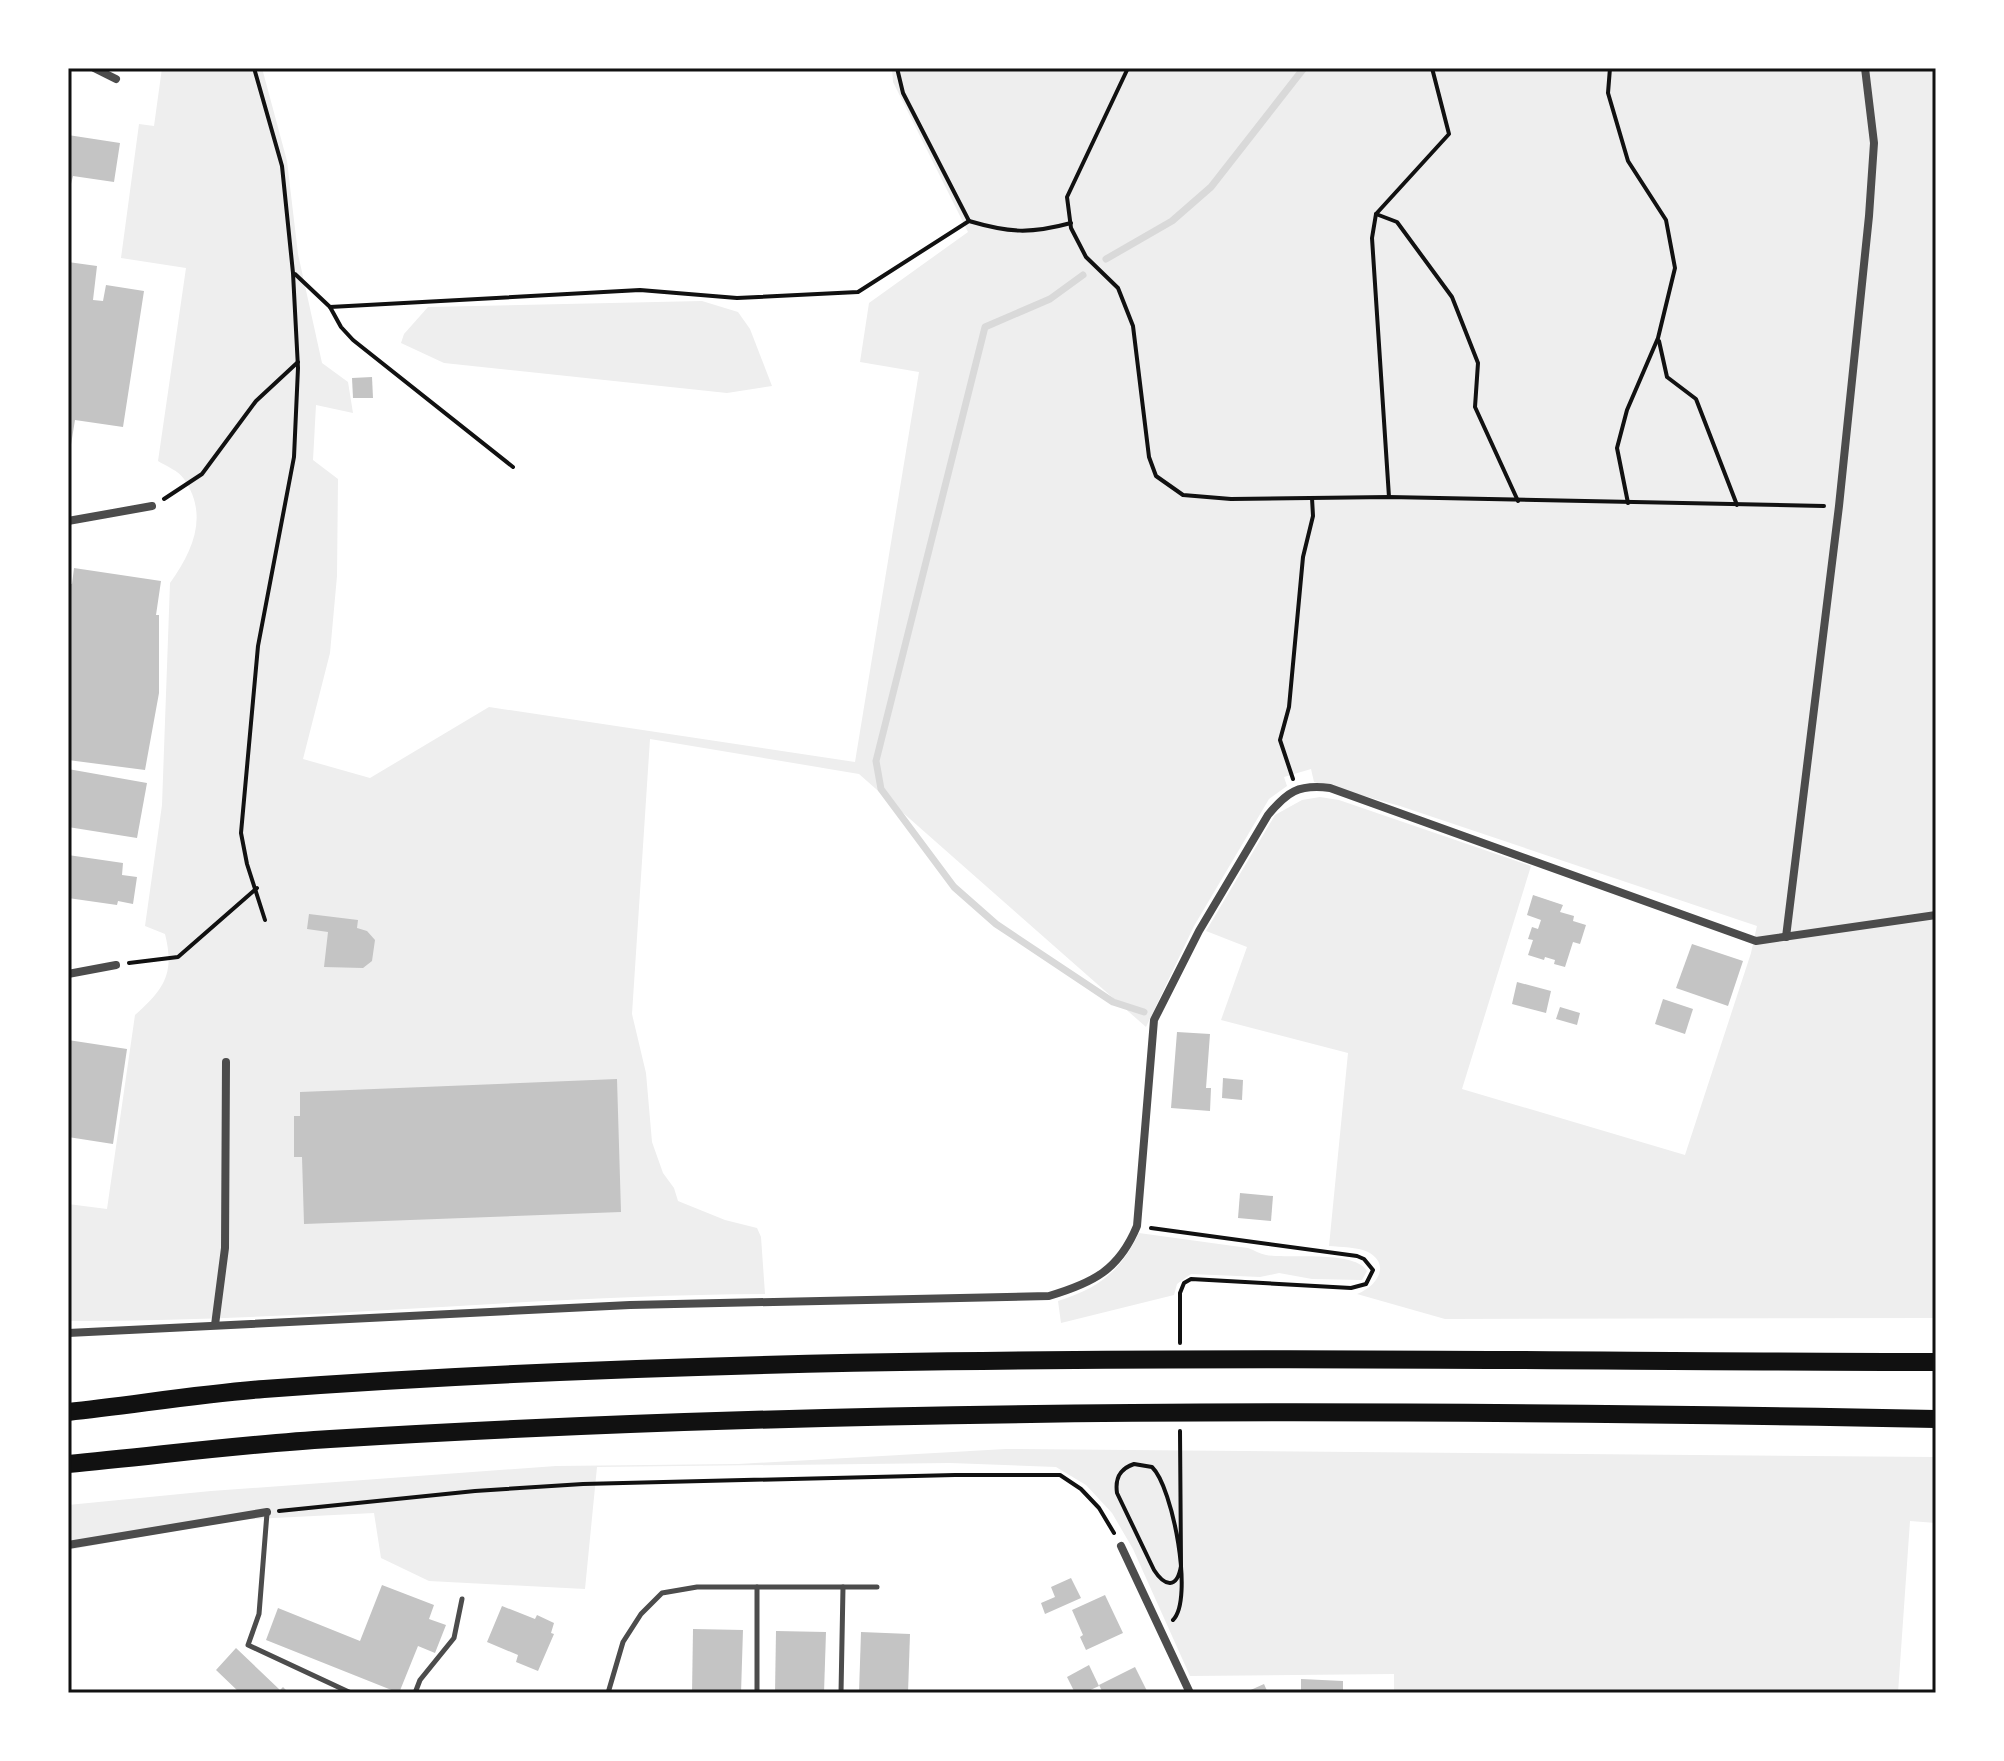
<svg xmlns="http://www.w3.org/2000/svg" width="2004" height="1761" viewBox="0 0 2004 1761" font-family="'Work Sans',sans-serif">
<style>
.green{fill:#eee}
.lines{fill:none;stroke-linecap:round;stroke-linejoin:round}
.stream{stroke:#d9d9d9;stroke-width:7}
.building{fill:#c4c4c4}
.path{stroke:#111;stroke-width:4}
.service{stroke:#4c4c4c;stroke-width:5}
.minor{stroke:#4c4c4c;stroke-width:8}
.motorway{stroke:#111;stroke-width:18}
.neatline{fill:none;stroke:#111;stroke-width:3}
</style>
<rect width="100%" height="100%" fill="#fff"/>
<!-- green -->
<g class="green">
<path d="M 162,68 L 262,68 L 287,161 L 298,254 L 322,363 L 348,382 L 353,413 L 316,405 L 313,460 L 338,479 L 337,576 L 330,653 L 303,759 L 370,778 L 489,707 L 855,762 L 919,372 L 860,362 L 869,303 L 968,232 L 893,82 L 892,68 L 1936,68 L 1936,1318 L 1445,1319 L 1357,1294 C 1376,1287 1392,1265 1368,1252 C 1357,1247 1341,1247 1329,1246 L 1348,1053 L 1221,1020 L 1247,947 L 1206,931 L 1275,815 L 1302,800 L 1320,797 L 1339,800 L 1531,866 L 1462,1089 L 1685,1155 L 1751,953 L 1757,926 L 1400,806 L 1314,782 L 1311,769 L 1284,777 L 1287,786 L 1269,799 L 1194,926 L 1146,1027 L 859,774 L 650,739 L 632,1014 L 646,1073 L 652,1142 L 663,1173 L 674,1188 L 678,1201 L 725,1220 L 757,1228 L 761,1237 L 765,1294 C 532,1295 301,1322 68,1321 L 68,1204 L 107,1209 L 135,1015 C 164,989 175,974 165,934 L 145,926 L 162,805 L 170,583 C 193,551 209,515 184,479 C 179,471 166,466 158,461 L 186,268 L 121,258 L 139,124 L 154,126 Z"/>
<path d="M 702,301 L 738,312 L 750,329 L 772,386 L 727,393 L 444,363 L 401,343 L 404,334 L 428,307 Z"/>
<path d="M 1139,1233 L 1248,1248 C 1254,1250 1260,1254 1266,1255 C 1288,1259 1355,1250 1367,1271 L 1362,1280 L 1312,1279 L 1279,1273 L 1260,1277 L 1191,1274 L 1177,1284 L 1174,1295 L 1061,1323 L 1058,1301 C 1099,1288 1120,1272 1139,1233 Z"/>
<path d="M 1006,1449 L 1936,1457 L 1936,1523 L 1910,1521 L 1898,1693 L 1394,1693 L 1394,1674 L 1190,1676 L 1133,1549 L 1112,1513 L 1086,1485 L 1056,1467 L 950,1463 L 597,1467 L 585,1589 L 429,1581 L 381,1558 L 374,1513 L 233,1520 L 68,1550 L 68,1505 L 211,1491 L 556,1466 L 738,1464 Z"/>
</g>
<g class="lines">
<!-- stream -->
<g class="stream">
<path d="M 1106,259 L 1172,221 L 1211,187 L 1304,68"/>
<path d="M 1083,275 L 1050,299 L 985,327 L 876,761 L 881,789 L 954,887 L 996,924 L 1113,1002 L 1144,1012"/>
</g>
</g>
<!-- building -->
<g class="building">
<path d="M 68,135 L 120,143 L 114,182 L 73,176 L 68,196 Z"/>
<path d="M 68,262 L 97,266 L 93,300 L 103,301 L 106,285 L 144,291 L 123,427 L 75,420 L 70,451 Z"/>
<path d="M 372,377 L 373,398 L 353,398 L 352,378 Z"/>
<path d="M 74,568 L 161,581 L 156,615 L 159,615 L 159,693 L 145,770 L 68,760 L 68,583 L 72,584 Z"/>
<path d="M 68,769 L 147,783 L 137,838 L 68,827 Z"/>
<path d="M 68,855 L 123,863 L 122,875 L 137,877 L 133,904 L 118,901 L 117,905 L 68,898 Z"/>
<path d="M 1533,895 L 1563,905 L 1560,912 L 1574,916 L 1573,921 L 1586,925 L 1580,944 L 1573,942 L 1565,967 L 1554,964 L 1555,960 L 1545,957 L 1544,960 L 1528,955 L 1533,940 L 1528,939 L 1532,927 L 1538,929 L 1541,920 L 1527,915 Z"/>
<path d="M 309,914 L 358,920 L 357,928 L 367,931 L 375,940 L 372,961 L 363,968 L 324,967 L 328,932 L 307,929 Z"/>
<path d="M 1692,944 L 1743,961 L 1728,1006 L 1676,988 Z"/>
<path d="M 1517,982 L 1551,991 L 1546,1013 L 1512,1004 Z"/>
<path d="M 1663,999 L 1693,1009 L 1685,1034 L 1655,1024 Z"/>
<path d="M 1560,1007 L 1580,1013 L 1577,1025 L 1556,1019 Z"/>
<path d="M 1177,1032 L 1210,1034 L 1206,1088 L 1211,1088 L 1210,1111 L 1171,1108 Z"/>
<path d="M 68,1040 L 127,1049 L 113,1144 L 68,1137 Z"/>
<path d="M 1223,1078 L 1243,1080 L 1242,1100 L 1222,1098 Z"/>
<path d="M 617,1079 L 621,1212 L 304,1224 L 302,1157 L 294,1157 L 294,1116 L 300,1116 L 300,1092 Z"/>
<path d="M 1240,1193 L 1273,1196 L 1271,1221 L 1238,1218 Z"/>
<path d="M 1071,1578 L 1081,1598 L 1045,1614 L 1041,1603 L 1055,1597 L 1051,1587 Z"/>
<path d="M 382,1585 L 434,1605 L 429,1619 L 446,1625 L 435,1653 L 418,1646 L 399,1693 L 266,1640 L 278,1608 L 360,1641 Z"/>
<path d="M 1105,1595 L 1123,1633 L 1086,1650 L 1080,1637 L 1083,1635 L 1072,1610 Z"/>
<path d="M 502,1606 L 535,1619 L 537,1615 L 554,1623 L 551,1633 L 554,1634 L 538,1671 L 516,1662 L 518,1655 L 487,1642 Z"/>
<path d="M 693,1629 L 743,1630 L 741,1693 L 692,1693 Z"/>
<path d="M 776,1631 L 826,1632 L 824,1693 L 775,1693 Z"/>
<path d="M 861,1632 L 910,1634 L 908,1693 L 859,1693 Z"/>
<path d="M 236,1648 L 280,1690 L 283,1687 L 289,1693 L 240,1693 L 216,1670 Z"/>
<path d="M 1089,1665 L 1099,1686 L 1084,1693 L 1075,1693 L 1067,1677 Z"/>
<path d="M 1135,1667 L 1148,1693 L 1103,1693 L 1099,1685 Z"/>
<path d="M 1301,1679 L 1343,1681 L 1343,1693 L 1301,1693 Z"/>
<path d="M 1264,1684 L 1268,1693 L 1244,1693 Z"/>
</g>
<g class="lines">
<!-- path -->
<g class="path">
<path d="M 254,68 L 282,166 L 293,273 L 298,368 L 294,457 L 258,646 L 241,833 L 247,864 L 265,920"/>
<path d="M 897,68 L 903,93 L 969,221"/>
<path d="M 1128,68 L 1067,197 L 1071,228 L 1086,257 L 1118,288 L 1133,326 L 1149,457 L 1156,476 L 1183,495 L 1231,499 L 1389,497 L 1824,506"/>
<path d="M 1610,68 L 1608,93 L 1628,161 L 1666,220 L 1675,268 L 1658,338 L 1627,410 L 1617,448 L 1628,503"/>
<path d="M 1376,214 L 1397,222 L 1452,297 L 1478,363 L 1475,407 L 1518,501"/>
<path d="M 295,274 L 330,307 L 640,290 L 737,298 L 858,292 L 969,221 C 1010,233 1030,234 1071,223"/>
<path d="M 330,307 L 341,327 L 353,340 L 513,467"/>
<path d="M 1659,341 L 1667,377 L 1696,399 L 1737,505"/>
<path d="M 1389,497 L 1372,238 L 1376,214 L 1449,134 L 1432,68"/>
<path d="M 164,499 L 202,474 L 256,401 L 298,362"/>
<path d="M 1293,779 L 1280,740 L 1289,707 L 1303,557 L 1313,516 L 1312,498"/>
<path d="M 129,963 L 178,957 L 257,888"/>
<path d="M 1151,1228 L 1357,1256 L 1364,1259 L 1373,1270 L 1366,1284 L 1351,1288 L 1191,1279 L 1184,1283 L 1180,1293 L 1180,1343"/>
<path d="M 279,1511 L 475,1491 L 583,1484 L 955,1475 L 1060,1475 L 1081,1489 L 1099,1508 L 1114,1533"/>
<path d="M 1173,1620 C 1194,1600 1173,1487 1152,1467 L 1134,1464 C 1119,1469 1115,1479 1117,1493 L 1154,1570 C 1165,1587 1177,1589 1181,1566 L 1180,1431"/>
</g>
<!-- service -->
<g class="service">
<path d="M 267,1513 L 259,1614 L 248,1645 L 351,1693"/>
<path d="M 415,1693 L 420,1680 L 454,1638 L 462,1599"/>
<path d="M 608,1693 L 623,1642 L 641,1614 L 662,1593 L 697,1587 L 877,1587"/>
<path d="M 757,1693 L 757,1587"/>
<path d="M 841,1693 L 843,1587"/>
</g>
<!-- minor -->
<g class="minor">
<path d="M 94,68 L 116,79"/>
<path d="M 68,521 L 152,506"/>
<path d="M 1786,937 L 1839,506 L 1869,216 L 1874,143 L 1865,68"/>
<path d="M 68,974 L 116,965"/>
<path d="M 215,1325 L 225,1248 L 226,1062"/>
<path d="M 68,1333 L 630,1305 L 1049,1296 C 1093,1283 1119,1270 1137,1226 L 1154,1020 L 1199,931 L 1268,815 C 1287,792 1298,784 1330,788 L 1756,941 L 1936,915"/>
<path d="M 68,1545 L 267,1512"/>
<path d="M 1121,1546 L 1190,1693"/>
</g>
<!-- motorway -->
<g class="motorway">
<path d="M 68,1412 C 133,1405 199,1394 264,1389 C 820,1348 1379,1361 1936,1362"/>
<path d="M 68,1464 C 155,1456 243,1444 330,1439 C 864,1406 1401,1409 1936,1419"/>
</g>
</g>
<!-- border -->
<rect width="2004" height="1761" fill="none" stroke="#ffffff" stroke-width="140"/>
<rect x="70" y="70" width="1864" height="1621" class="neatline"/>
</svg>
